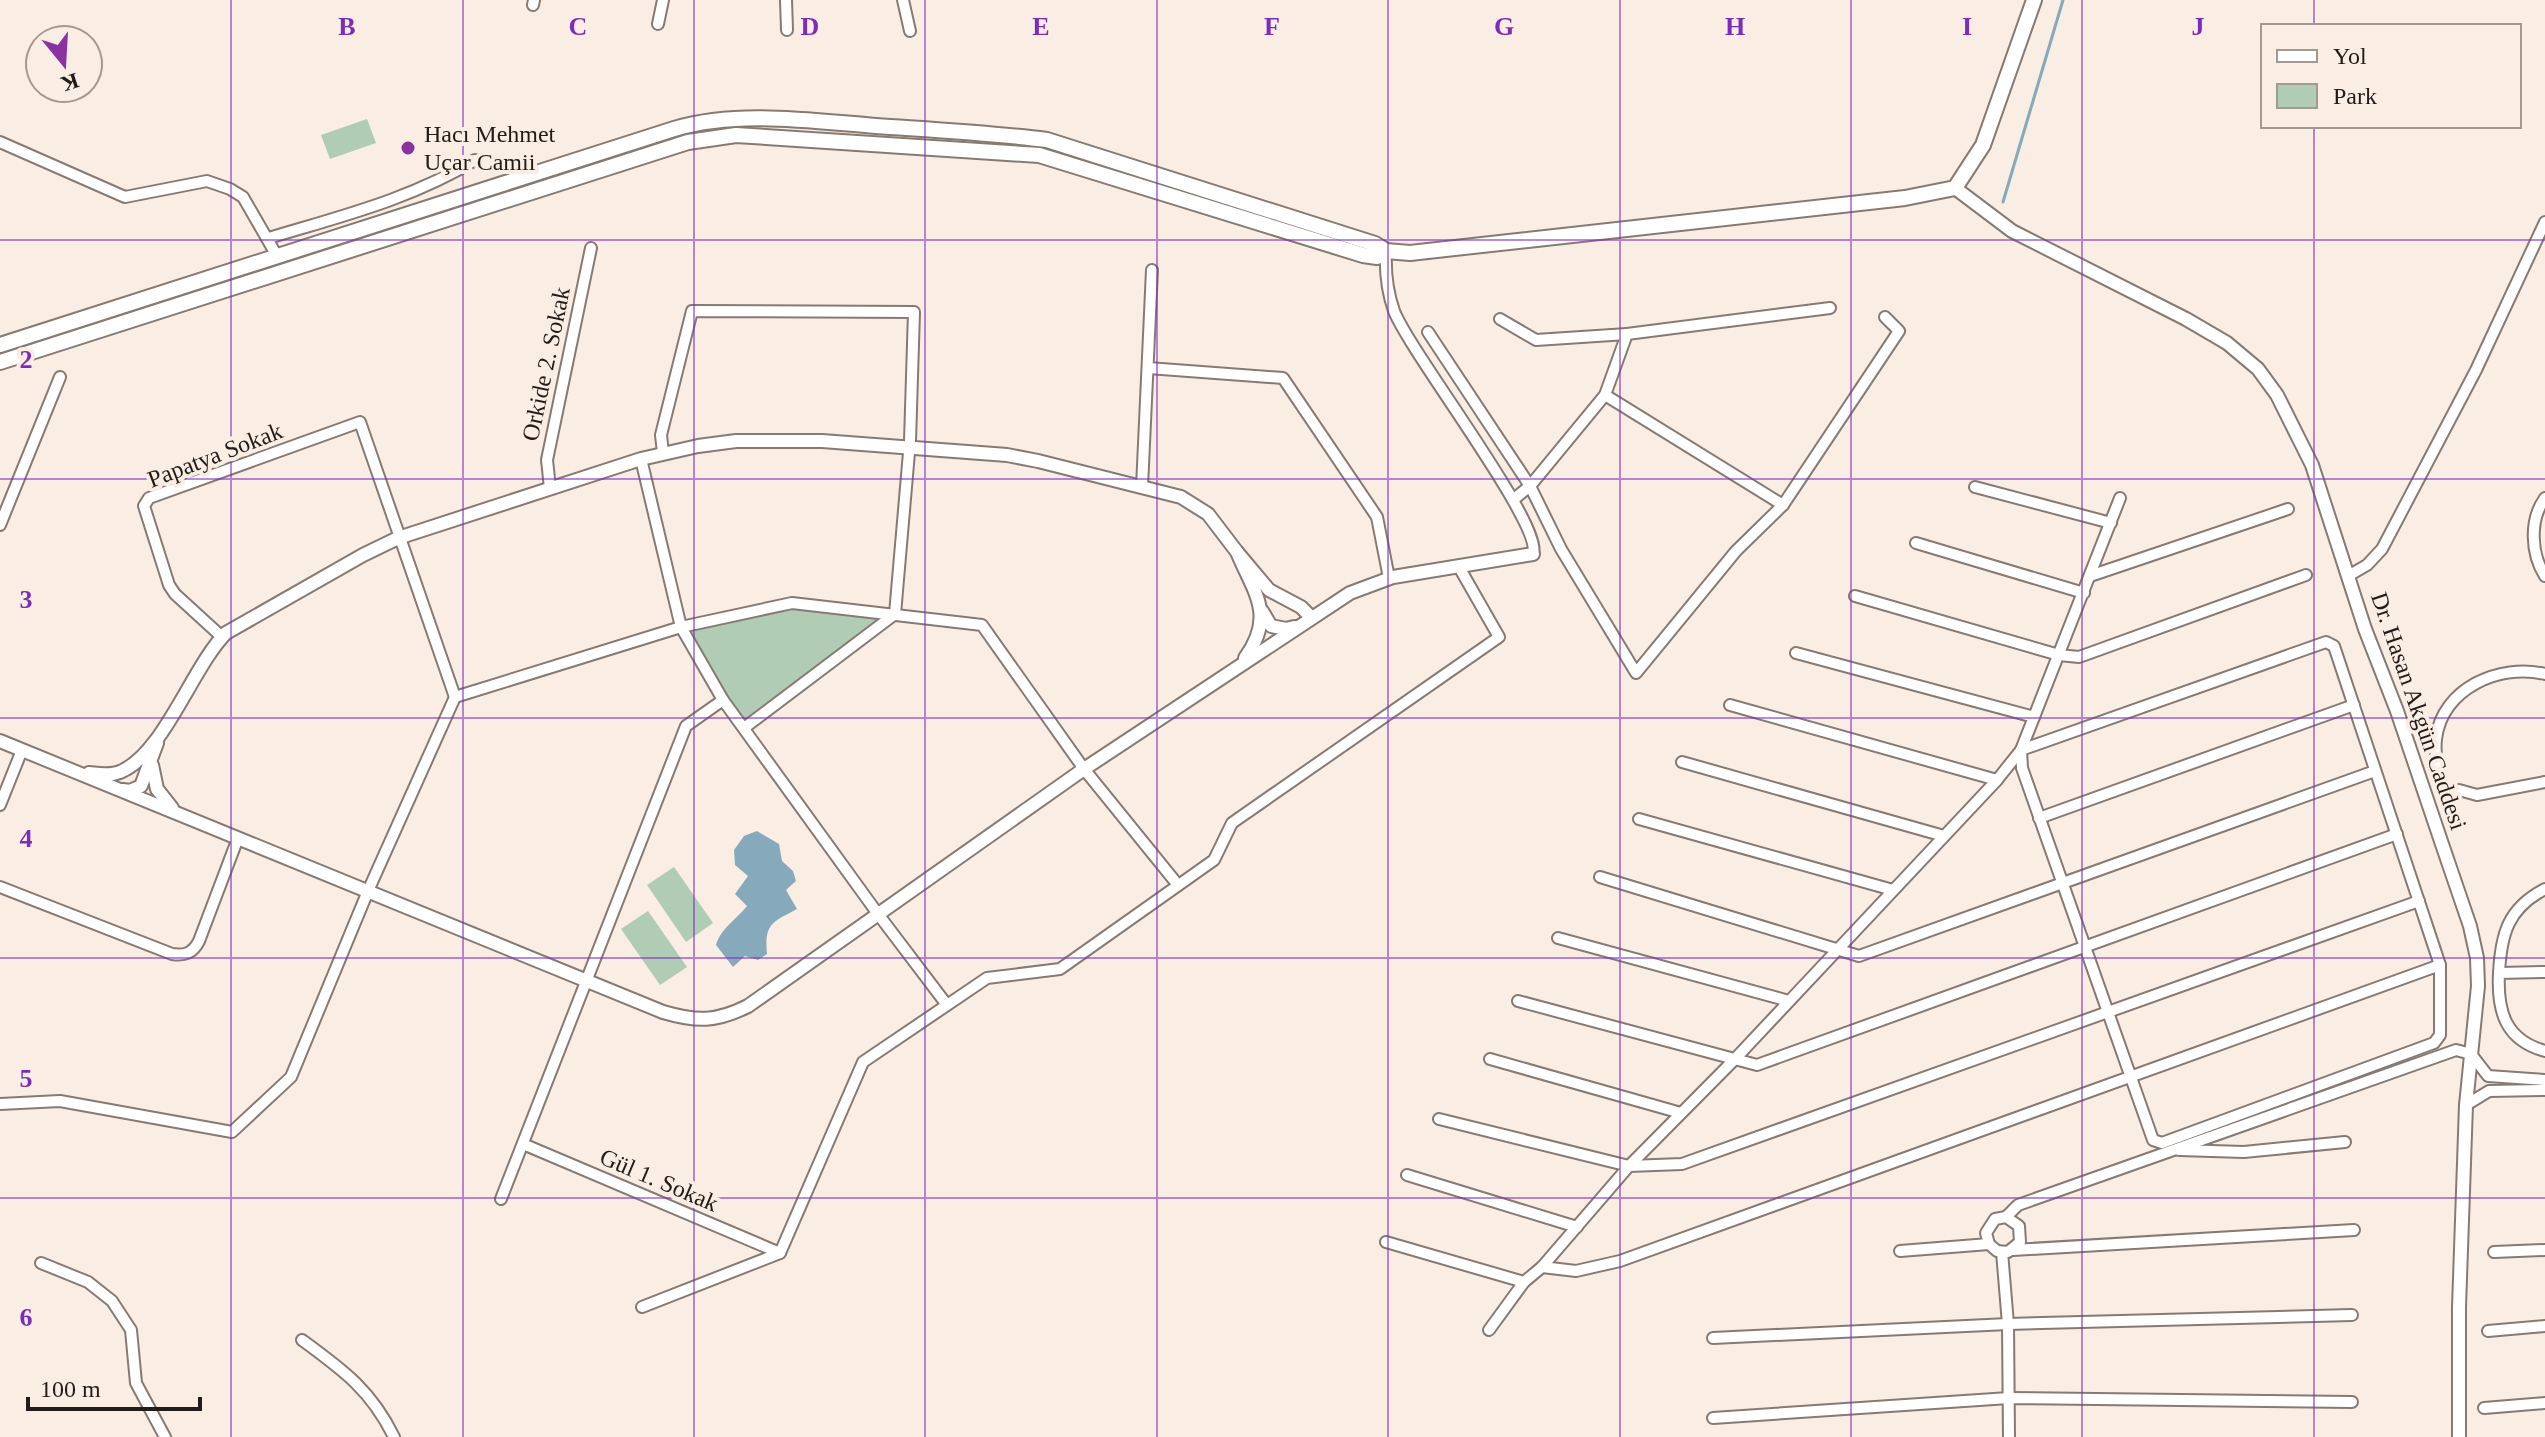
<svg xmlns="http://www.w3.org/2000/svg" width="2545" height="1437" viewBox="0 0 2545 1437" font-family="Georgia,serif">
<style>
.green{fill:#b0ccb4}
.water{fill:#86aabb}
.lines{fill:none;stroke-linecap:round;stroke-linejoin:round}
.stream{stroke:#86aabb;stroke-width:3}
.minor-casing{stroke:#867a73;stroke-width:14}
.tertiary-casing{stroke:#867a73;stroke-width:16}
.secondary-casing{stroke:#867a73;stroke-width:18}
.minor{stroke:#fff;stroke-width:10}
.tertiary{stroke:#fff;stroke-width:12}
.secondary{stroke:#fff;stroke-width:14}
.grid{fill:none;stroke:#7b2cbf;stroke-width:2;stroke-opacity:0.55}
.poi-dot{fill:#8a33a0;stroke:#faede4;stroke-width:3}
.labels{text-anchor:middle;stroke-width:8;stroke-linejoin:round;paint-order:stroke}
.poi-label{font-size:24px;fill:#211c19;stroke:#faede4;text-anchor:start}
.street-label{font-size:24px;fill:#211c19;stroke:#faede4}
.grid-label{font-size:26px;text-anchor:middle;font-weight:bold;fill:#7b2cbf;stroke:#faede4;stroke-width:8;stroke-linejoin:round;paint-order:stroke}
</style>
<rect width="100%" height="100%" fill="#faede4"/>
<!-- green -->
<g class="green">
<path d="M 367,119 L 376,143 L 330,159 L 321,135 Z"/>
<path d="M 792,603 L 895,614 L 744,728 L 681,627 Z"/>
<path d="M 674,867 L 713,923 L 686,942 L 647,885 Z"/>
<path d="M 648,911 L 687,967 L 660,985 L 621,929 Z"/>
</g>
<!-- water -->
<path class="water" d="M 757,831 L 779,844 L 782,861 L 793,871 L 796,881 L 786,890 L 797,909 C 773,922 764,923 767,954 L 758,960 L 745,956 L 733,967 L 716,945 C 721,928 736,920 747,906 L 735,894 L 748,876 L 735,865 L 734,850 L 744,836 Z"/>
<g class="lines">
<!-- stream -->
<path class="stream" d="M 2003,202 L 2063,0"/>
<defs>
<g id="minor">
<path d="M 786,0 L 787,30"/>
<path d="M 903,0 L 910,31"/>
<path d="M 533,5 L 534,0"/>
<path d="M 658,24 L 663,0"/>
<path d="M 0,142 L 125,197 L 207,181 L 230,189 L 243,197 L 277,256"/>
<path d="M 269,238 C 338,217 412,199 475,160"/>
<path d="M 1386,251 C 1385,271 1387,291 1394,311 C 1411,354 1544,525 1533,554"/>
<path d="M 1500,319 L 1536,340 L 1627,334"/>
<path d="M 1428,332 L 1530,486 L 1561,549 L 1636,673 L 1736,551 L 1783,505 L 1899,331 L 1885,317"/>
<path d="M 1148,368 L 1283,378 L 1377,517 L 1389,578"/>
<path d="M 1605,395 L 1783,505"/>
<path d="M 663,453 L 661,435 L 692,311 L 914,312 L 910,441 L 895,614 L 744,728"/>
<path d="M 641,459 L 681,627 L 723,700 L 878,914 L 947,1005"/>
<path d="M 1142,487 L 1152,270"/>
<path d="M 1975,487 L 2111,523"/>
<path d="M 550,488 L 547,460 L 591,248"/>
<path d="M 2545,498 C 2529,520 2531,554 2545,576"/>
<path d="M 1514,499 L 1530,486 L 1605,395 L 1627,334 L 1830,308"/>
<path d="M 0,525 L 60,377"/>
<path d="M 1916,543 L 2084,593"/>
<path d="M 2090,576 L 2288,509"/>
<path d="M 2348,576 L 2367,565 L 2382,549 L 2476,370 L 2545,222"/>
<path d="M 1855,596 L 2059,655 L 2079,657 L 2306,575"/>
<path d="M 222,637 L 175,594 L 169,585 L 144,506 L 149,498 L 360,422 L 455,697"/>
<path d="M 2326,642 L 2334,646 L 2440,965 L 2440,1035 L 2434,1043 L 2162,1143 L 2153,1140 L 2022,768 L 2021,750 Z"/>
<path d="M 1796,653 L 2034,717"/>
<path d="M 2545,674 C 2500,663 2442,688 2436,739 C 2434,758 2439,775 2445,793 L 2459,790 L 2477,795 L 2545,782"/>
<path d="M 1730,705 L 1997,780"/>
<path d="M 1682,762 L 1944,836"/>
<path d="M 0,805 L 22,750"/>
<path d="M 2039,818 L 2354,705"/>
<path d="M 1639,819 L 1893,890"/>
<path d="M 1600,877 L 1859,956 L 2375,771"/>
<path d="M 0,887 L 172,954 C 185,956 193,953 199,941 L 238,838"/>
<path d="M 1558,938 L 1789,1001"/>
<path d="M 2545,972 L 2499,973 C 2497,1011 2505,1040 2545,1051"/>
<path d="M 2499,973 C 2501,934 2508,908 2545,889"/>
<path d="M 1518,1001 L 1757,1065 L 2397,834"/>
<path d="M 1490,1059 L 1681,1113"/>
<path d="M 0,1104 L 60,1101 L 232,1132 L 291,1077 L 368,891 L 455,697 L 681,627 L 792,603 L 982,625 L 1084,769 L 1178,885"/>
<path d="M 2466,1105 L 2489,1091 L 2545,1090"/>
<path d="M 1439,1119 L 1629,1166 L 1682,1164 L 2419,901"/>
<path d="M 523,1144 L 780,1253"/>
<path d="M 2179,1150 L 2244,1152 L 2345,1142"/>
<path d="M 1407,1175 L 1577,1227"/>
<path d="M 501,1199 L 686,726 L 723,700"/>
<path d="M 2006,1217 L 2018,1205 L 2456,1050 L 2471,1054 L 2488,1076 L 2545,1080"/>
<path d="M 1386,1242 L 1524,1282"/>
<path d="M 2013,1250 L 2354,1230"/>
<path d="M 1900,1251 L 1989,1244 L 1997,1251 L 2008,1252 L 2020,1242 L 2019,1226 L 2006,1217 L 1995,1219 L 1986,1233 L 1989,1244"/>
<path d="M 2002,1252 L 2008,1324 L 2009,1437"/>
<path d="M 2494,1252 L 2545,1250"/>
<path d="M 41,1263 L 88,1282 L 112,1301 L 131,1330 L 136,1383 L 165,1437"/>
<path d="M 1542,1267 L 1576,1271 L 1620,1261 L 2440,965"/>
<path d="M 642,1307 L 780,1253 L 863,1062 L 987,978 L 1060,969 L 1214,860 L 1232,823 L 1499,637 L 1459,567"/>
<path d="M 1489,1330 L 1524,1282 L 1542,1267 L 1629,1166 L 1734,1060 L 1997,780 L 2021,750 L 2120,498"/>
<path d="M 2488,1331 L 2545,1326"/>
<path d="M 1713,1338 L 2008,1324 L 2352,1315"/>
<path d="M 302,1340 C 343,1370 371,1390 394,1437"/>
<path d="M 2484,1408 L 2545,1403"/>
<path d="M 1713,1418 L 2009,1398 L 2352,1402"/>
</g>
<g id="tertiary">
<path d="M 1955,188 L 2012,231 L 2186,319 L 2227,343 L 2258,369 L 2277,395 L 2312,465 L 2365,629 L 2397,711 L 2444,850 L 2470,926 L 2477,958 L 2478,986 L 2466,1105 L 2459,1307 L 2459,1437"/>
<path d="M 1262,611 L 1271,626 L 1286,629 L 1294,627"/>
<path d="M 1245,658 C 1276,615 1254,593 1237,552 L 1269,590 L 1301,607 L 1311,617"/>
<path d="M 0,741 L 663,1012 C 697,1022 716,1022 748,1006 L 1084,769 L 1350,593 L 1393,577 L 1533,554"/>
<path d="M 152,765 L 157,789 L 172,808"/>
<path d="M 89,773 C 100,774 110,776 120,772 C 164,754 192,667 226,633 L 363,555 L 398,538 L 641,459 L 698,446 L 736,441 L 822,441 L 1007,455 L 1038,461 L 1181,497 L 1208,514 L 1237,552"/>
<path d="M 123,790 L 130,791 L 141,786 L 157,743"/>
</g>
<g id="secondary">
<path d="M 0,345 L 674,129 C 738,110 810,121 876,126 C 933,130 990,133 1047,140 L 1375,244 L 1386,251 L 1410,253 L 1905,198 L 1955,188 L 1983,145 L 2034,0"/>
<path d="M 0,362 L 688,142 L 736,135 L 1039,155 L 1363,255 L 1377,257 L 1386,251"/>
</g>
</defs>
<!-- minor casing -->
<use href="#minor" class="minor-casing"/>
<!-- tertiary casing -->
<use href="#tertiary" class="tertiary-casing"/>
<!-- secondary casing -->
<use href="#secondary" class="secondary-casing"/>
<!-- minor -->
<use href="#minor" class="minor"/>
<!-- tertiary -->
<use href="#tertiary" class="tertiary"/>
<!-- secondary -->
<use href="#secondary" class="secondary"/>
</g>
<!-- grid -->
<path class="grid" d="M 231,0 L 231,1437M 463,0 L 463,1437M 694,0 L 694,1437M 925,0 L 925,1437M 1157,0 L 1157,1437M 1388,0 L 1388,1437M 1620,0 L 1620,1437M 1851,0 L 1851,1437M 2082,0 L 2082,1437M 2314,0 L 2314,26M 2314,126 L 2314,1437M 0,240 L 2545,240M 0,479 L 2545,479M 0,718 L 2545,718M 0,958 L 2545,958M 0,1198 L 2545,1198"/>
<!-- markers -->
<circle class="poi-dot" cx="408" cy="148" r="8"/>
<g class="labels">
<!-- poi labels -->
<g class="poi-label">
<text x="424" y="142">Hacı Mehmet<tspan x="424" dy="28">Uçar Camii</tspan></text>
</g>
<!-- street labels -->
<g class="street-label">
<text transform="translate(546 364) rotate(-78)" y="8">Orkide 2. Sokak</text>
<text transform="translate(215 455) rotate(-21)" y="8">Papatya Sokak</text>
<text transform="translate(2419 711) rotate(71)" y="8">Dr. Hasan Akgün Caddesi</text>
<text transform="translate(659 1180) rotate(23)" y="8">Gül 1. Sokak</text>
</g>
</g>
<g class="grid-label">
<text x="347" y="35">B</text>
<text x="578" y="35">C</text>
<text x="810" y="35">D</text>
<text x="1041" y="35">E</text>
<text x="1272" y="35">F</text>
<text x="1504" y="35">G</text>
<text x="1735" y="35">H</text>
<text x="1967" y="35">I</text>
<text x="2198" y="35">J</text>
<text x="26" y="368">2</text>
<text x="26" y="608">3</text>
<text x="26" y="847">4</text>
<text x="26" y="1087">5</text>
<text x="26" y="1326">6</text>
</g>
<!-- legend -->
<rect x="2261" y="24" width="260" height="104" fill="#faede4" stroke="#a39993" stroke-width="2"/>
<rect x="2277" y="50" width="40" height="12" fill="#ffffff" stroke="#a39993" stroke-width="2"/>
<text x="2333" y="64" font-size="24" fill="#211c19">Yol</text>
<rect x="2277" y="84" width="40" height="24" fill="#b0ccb4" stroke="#a39993" stroke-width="2"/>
<text x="2333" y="104" font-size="24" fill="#211c19">Park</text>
<!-- north arrow -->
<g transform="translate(64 64) rotate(162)"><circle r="38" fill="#faede4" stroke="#a39993" stroke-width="2"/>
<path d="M0-6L14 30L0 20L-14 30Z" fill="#8a33a0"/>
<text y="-12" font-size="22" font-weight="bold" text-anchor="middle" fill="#211c19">K</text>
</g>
<!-- scale -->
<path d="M28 1397v12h172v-12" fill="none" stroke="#211c19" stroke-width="4"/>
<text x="40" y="1397" font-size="24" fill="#211c19" stroke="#faede4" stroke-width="6" paint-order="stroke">100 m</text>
</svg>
